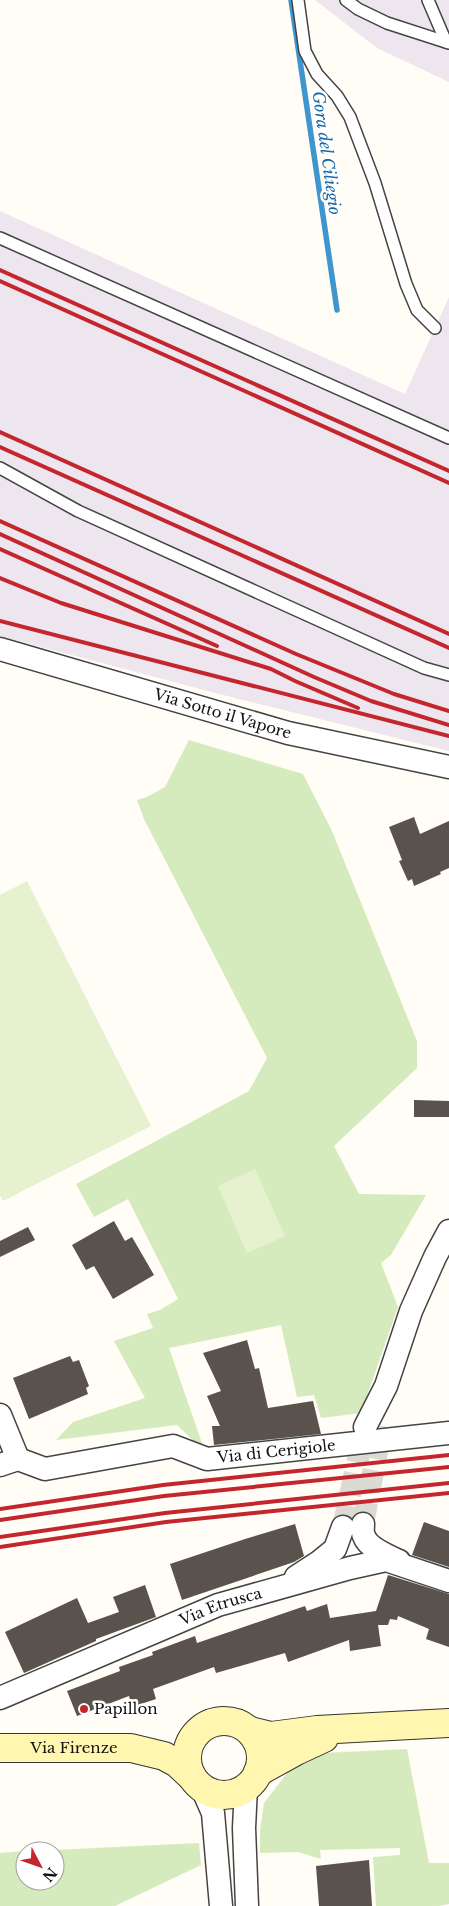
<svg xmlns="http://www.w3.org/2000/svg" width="449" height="1906" viewBox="0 0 449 1906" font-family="'Libre Baskerville',serif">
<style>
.industrial{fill:#eee6ef}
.green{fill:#d5ebbd}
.pitch{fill:#e6f2cf}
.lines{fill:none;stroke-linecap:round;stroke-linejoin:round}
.stream{stroke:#3f96cf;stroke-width:5.5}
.building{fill:#5a524d}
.street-tunnel{stroke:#dbdad3;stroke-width:22;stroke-dasharray:22 11;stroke-linecap:butt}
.lane-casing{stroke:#444;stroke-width:14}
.street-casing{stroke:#444;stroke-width:25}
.secondary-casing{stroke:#333;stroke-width:30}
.lane{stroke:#fff;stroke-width:11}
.street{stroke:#fff;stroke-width:22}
.secondary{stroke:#fff6b0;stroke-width:28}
.rail{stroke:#c4262e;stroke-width:4}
.poi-dot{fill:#c4262e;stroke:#fff;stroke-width:2}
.labels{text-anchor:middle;stroke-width:5;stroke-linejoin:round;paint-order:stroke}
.street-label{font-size:15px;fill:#111;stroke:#fff}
.poi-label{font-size:15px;fill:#111;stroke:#fff;text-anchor:start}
.water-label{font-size:16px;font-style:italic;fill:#1768a6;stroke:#fff}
</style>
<rect width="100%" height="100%" fill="#fffdf5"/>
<!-- industrial -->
<g class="industrial">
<path d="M 315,0 L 449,0 L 449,82 L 377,48 Z"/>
<path d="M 0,211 L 405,394 L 449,297 L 449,751 L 215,693 L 0,636 Z"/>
</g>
<!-- green -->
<g class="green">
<path d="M 189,740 L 303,774 L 332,831 L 417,1041 L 417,1068 L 334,1146 L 359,1194 L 426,1195 L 391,1255 L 381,1263 L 398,1307 L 361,1413 L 321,1418 L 314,1395 L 297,1397 L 281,1325 L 169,1348 L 205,1452 L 177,1425 L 56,1440 L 73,1422 L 145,1398 L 114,1341 L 153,1328 L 147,1314 L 160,1310 L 178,1299 L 128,1199 L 94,1217 L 76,1184 L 249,1091 L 267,1058 L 144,819 L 137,800 L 147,797 L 165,787 Z"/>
<path d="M 407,1749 L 429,1863 L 449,1863 L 449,1904 L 439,1906 L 376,1906 L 373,1857 L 400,1855 L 400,1848 L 320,1850 L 321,1859 L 298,1852 L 260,1853 L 260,1830 L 264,1803 L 288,1772 L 306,1758 L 323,1753 Z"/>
<path d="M 199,1843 L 201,1865 L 115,1906 L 0,1906 L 0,1853 L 25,1851 L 25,1881 L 55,1881 L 55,1851 L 33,1851 Z"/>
</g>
<!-- pitch -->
<g class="pitch">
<path d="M 27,881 L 151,1126 L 3,1201 L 0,1195 L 0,895 Z"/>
<path d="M 255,1169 L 285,1236 L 247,1253 L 218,1186 Z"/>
</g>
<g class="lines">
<!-- stream -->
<path class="stream" d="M 291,0 L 337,310"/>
</g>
<!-- building -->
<g class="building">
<path d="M 414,817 L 420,834 L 449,821 L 449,868 L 440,872 L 441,874 L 414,886 L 412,879 L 408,881 L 399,861 L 402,860 L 389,827 Z"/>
<path d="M 414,1100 L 449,1101 L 449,1117 L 414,1117 Z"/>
<path d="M 114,1221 L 125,1241 L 132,1237 L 154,1275 L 113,1299 L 94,1266 L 86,1270 L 72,1245 Z"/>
<path d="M 28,1227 L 35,1240 L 0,1257 L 0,1241 Z"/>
<path d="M 247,1340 L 255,1369 L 259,1368 L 268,1408 L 313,1401 L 321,1434 L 214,1445 L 212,1426 L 220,1426 L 207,1396 L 221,1391 L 203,1353 Z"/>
<path d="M 70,1356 L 73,1362 L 79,1360 L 89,1386 L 86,1388 L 88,1394 L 29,1419 L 13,1378 Z"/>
<path d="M 424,1522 L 449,1531 L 449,1567 L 412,1555 Z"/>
<path d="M 295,1524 L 304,1556 L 294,1562 L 182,1600 L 170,1564 L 245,1539 Z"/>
<path d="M 388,1575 L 449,1594 L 449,1647 L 426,1639 L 429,1629 L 398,1616 L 397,1620 L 390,1619 L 388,1625 L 378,1625 L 381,1646 L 350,1651 L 349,1640 L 288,1662 L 285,1653 L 216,1673 L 214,1667 L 153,1689 L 156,1699 L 132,1707 L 129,1696 L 77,1716 L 67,1691 L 120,1671 L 119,1667 L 153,1655 L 152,1652 L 195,1636 L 197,1643 L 305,1606 L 307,1611 L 327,1604 L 330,1618 L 376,1611 Z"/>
<path d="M 145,1585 L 156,1617 L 96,1639 L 96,1641 L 24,1673 L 5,1632 L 77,1598 L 88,1623 L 119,1612 L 113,1597 Z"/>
<path d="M 369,1860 L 372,1906 L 319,1906 L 316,1866 Z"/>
</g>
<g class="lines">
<!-- street-tunnel -->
<g class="street-tunnel">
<path d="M 363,1524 L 382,1426"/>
<path d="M 343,1527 L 365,1427"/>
</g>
<defs>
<g id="lane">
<path d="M 298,0 L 305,51 L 317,74 L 337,96 L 350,117 L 375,183 L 406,284 L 417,310 L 435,328"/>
<path d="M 346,0 L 358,9 L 387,23 L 449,43"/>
<path d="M 428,0 L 446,42"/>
<path d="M 0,238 L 449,438"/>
<path d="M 0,468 L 78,511 L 424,668 L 449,675"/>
</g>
<g id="street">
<path id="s1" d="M 0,649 L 288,733 L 449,767"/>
<path d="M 0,1415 L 18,1459"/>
<path d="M 365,1427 L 386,1386 L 411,1311 L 435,1257 L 449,1231"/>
<path id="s2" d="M 0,1465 L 18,1459 L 45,1469 L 173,1446 L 207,1459 L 449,1433"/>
<path d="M 363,1524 C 363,1528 362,1533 364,1536 C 368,1548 388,1556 399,1561"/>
<path d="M 296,1577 L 319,1562 L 335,1549 L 343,1527"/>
<path id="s3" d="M 0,1698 L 218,1605 L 350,1568 L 386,1560 L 449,1581"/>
<path d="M 246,1787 L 244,1828 L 247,1906"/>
<path d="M 202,1788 L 213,1813 L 221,1906"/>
</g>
<g id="secondary">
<circle cx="224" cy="1758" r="37"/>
<path d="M 250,1731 L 271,1736 L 317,1730 L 449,1723"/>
<path id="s4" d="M 0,1748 L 131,1748 L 164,1756 L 177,1763 L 192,1777"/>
<path d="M 258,1772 L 296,1751 L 324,1738"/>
</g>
</defs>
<!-- lane casing -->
<use href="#lane" class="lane-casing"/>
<!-- street casing -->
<use href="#street" class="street-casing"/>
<!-- secondary casing -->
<use href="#secondary" class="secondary-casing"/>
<!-- lane -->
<use href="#lane" class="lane"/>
<!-- street -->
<use href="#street" class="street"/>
<!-- secondary -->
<use href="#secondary" class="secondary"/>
<!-- rail -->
<g class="rail">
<path d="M 0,270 L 449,471"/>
<path d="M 0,281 L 449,483"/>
<path d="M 0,432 L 449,634"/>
<path d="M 0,447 L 449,648"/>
<path d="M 0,521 L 296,654 L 394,694 L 449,711"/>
<path d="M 0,534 L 314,677 L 371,701 L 449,725"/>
<path d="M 0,549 L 217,646"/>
<path d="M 0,578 L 61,603 L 271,669 L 295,681 L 358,708"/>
<path d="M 0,621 L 449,736"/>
<path d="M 0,1509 L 163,1485 L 449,1455"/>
<path d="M 0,1520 L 164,1496 L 449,1467"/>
<path d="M 0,1537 L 165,1513 L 449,1483"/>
<path d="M 0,1547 L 166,1522 L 449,1493"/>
</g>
</g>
<!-- markers -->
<circle class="poi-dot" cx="84" cy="1709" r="5"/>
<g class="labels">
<!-- street labels -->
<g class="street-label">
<text dy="5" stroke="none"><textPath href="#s1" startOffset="232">Via Sotto il Vapore</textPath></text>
<text dy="5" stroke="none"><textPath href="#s2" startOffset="284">Via di Cerigiole</textPath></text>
<text dy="5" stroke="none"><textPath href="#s3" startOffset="239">Via Etrusca</textPath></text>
<text dy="5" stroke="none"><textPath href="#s4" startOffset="74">Via Firenze</textPath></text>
</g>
<!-- poi labels -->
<g class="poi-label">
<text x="94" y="1714">Papillon</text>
</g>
<!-- water labels -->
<g class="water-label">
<text transform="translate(327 153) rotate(82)" y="6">Gora del Ciliegio</text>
</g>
</g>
<!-- north arrow -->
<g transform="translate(40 1866) rotate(131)"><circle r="24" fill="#ffffff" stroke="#a0a0a0"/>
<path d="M0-4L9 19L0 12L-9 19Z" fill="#c4262e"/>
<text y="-8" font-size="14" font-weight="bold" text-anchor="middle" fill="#111111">N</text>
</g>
</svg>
